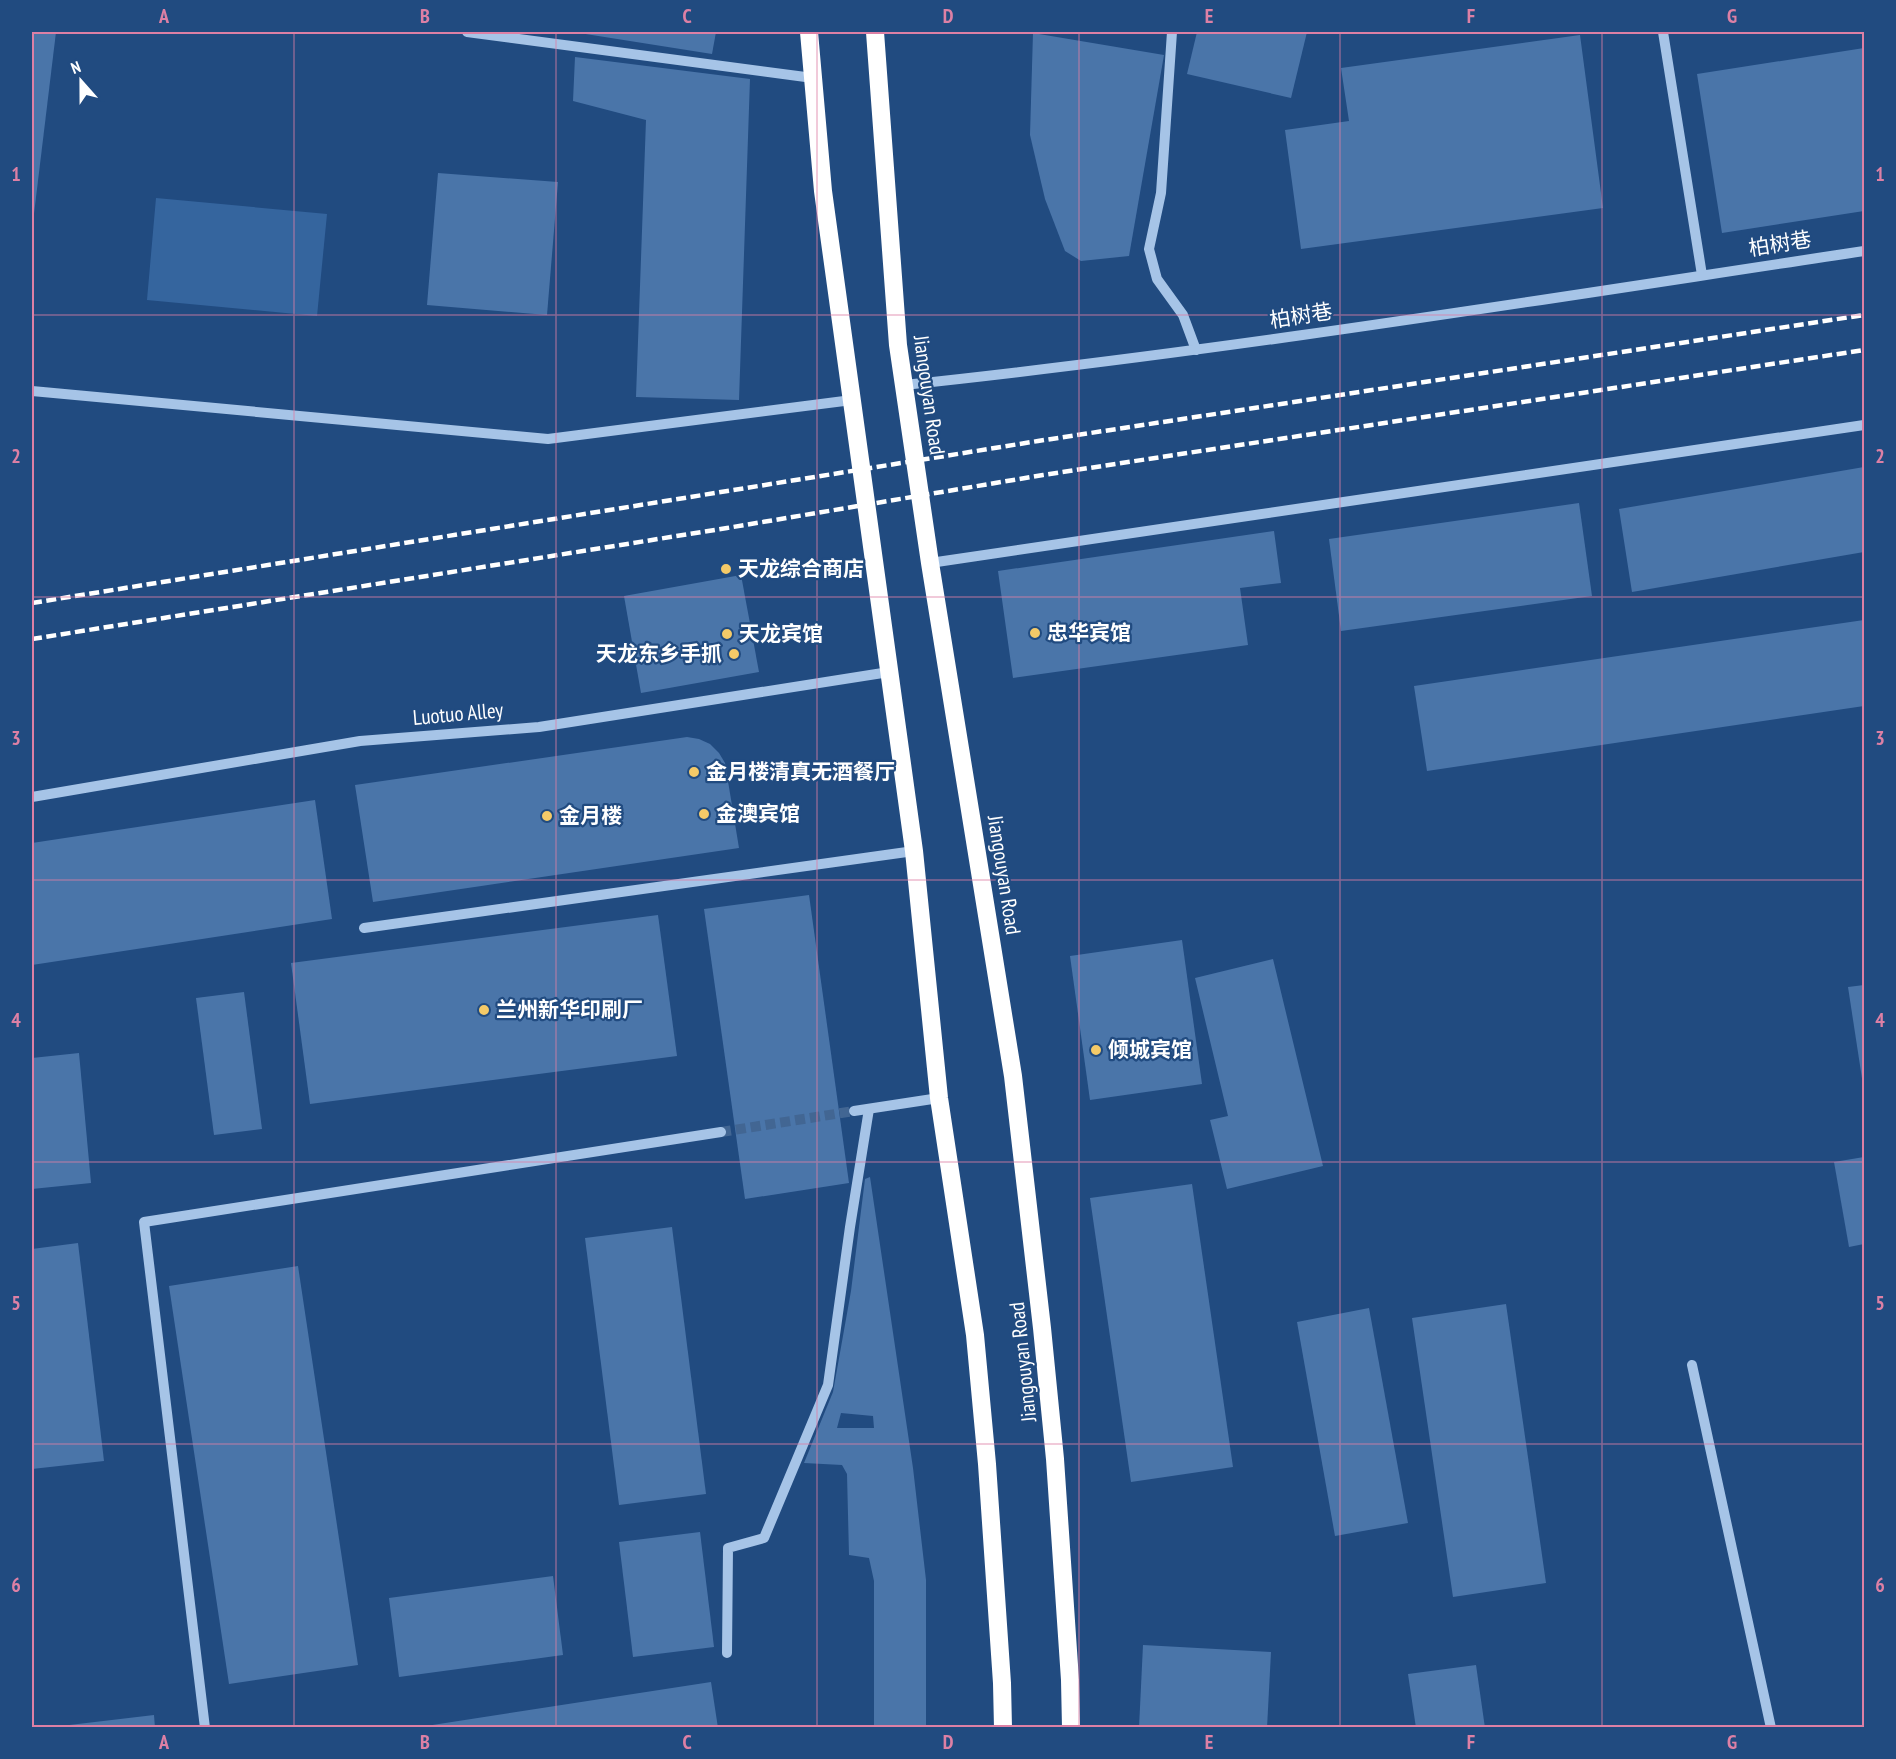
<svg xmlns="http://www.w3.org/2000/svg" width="1896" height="1759" viewBox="0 0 1896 1759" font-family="'PT Sans Narrow','Noto Sans SC',sans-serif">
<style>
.green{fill:#35659e}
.building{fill:#4a75a9;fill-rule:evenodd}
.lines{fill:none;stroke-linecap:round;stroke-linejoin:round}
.minor-tunnel{stroke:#426693;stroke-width:10;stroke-dasharray:10 5;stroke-linecap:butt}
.minor{stroke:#a6c4e7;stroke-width:10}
.highway{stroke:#fff;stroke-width:18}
.rail{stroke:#fff;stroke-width:4.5;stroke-dasharray:10 4.5;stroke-linecap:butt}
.grid{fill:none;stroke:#dd80a5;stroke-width:1.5;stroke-opacity:0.55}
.poi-dot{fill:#f4ca68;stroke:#214b80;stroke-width:2}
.labels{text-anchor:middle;stroke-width:4.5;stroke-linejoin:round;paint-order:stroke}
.street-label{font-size:21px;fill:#fff;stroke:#214b80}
.poi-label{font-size:21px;font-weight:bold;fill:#fff;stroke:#214b80;text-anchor:start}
.neatline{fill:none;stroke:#dd80a5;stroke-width:2}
.grid-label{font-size:20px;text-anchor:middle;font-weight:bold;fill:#dd80a5}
</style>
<rect width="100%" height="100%" fill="#214b80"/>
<!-- green -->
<path class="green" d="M 156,198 L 327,214 L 317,316 L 147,300 Z"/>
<!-- building -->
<g class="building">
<path d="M 32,32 L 56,32 L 33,222 L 32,221 Z"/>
<path d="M 573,32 L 716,32 L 712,54 Z"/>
<path d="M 1197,32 L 1307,32 L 1291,98 L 1187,74 Z"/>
<path d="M 1033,33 L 1164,55 L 1129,256 L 1081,261 L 1065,251 L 1045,199 L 1030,135 Z"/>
<path d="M 1580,35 L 1603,208 L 1301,249 L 1285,130 L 1349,121 L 1341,68 Z"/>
<path d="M 1864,48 L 1864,211 L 1722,233 L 1697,74 Z"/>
<path d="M 575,57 L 750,79 L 739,400 L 636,397 L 646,120 L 573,101 Z"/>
<path d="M 438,173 L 558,182 L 547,315 L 427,305 Z"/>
<path d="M 1864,467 L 1864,552 L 1632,592 L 1619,509 Z"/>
<path d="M 1579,503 L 1592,596 L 1341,631 L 1329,539 Z"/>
<path d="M 1274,531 L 1281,583 L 1240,588 L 1248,645 L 1013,678 L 998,571 Z"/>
<path d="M 741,575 L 759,672 L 641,693 L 624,596 Z"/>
<path d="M 1864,620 L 1864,706 L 1427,771 L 1414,686 Z"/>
<path d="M 687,737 L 699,739 L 710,744 L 719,753 L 725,763 L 739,848 L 373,902 L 355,785 Z"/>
<path d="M 315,800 L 332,919 L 32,965 L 32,843 Z"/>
<path d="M 809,895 L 849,1183 L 745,1199 L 704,909 Z"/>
<path d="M 658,915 L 677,1056 L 310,1104 L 291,963 Z"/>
<path d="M 1182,940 L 1202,1084 L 1090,1100 L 1070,956 Z"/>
<path d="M 1273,959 L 1323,1166 L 1227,1189 L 1210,1120 L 1228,1116 L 1195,978 Z"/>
<path d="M 1864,985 L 1864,1085 L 1863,1085 L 1848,987 Z"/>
<path d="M 244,992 L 262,1129 L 214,1135 L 196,998 Z"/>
<path d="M 79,1053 L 91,1183 L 32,1189 L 32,1058 Z"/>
<path d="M 1864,1157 L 1864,1244 L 1849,1247 L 1834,1162 Z"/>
<path d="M 870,1177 L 913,1468 L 926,1580 L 926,1728 L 874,1728 L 874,1581 L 869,1558 L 849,1555 L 847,1474 L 842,1465 L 804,1463 L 833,1392 L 851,1291 L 865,1179 ZM 841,1413 L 873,1416 L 874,1428 L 837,1428 Z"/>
<path d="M 1192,1184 L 1233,1467 L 1131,1482 L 1090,1198 Z"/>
<path d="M 672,1227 L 706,1494 L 619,1505 L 585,1238 Z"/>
<path d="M 78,1243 L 104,1461 L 32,1469 L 32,1249 Z"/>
<path d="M 298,1266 L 358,1665 L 229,1684 L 169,1286 Z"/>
<path d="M 1506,1304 L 1546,1583 L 1453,1597 L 1412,1318 Z"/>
<path d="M 1369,1308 L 1408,1523 L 1335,1536 L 1297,1322 Z"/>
<path d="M 700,1532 L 714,1647 L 633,1657 L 619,1542 Z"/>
<path d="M 553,1576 L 563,1655 L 399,1677 L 389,1598 Z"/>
<path d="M 1143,1645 L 1271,1652 L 1267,1728 L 1139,1728 Z"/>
<path d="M 1476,1665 L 1485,1728 L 1416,1728 L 1408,1674 Z"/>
<path d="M 711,1682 L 718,1728 L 426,1728 L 426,1726 Z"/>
<path d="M 154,1715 L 155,1728 L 61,1728 L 61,1726 Z"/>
</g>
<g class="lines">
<!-- minor-tunnel -->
<path class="minor-tunnel" d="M 721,1132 L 854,1111"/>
<!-- minor -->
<g class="minor">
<path d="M 467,32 L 813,78"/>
<path d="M 1172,32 L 1161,193 L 1149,249 L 1157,279 L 1183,315 L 1196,350"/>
<path d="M 1663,32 L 1702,275"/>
<path d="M 904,385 C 1225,351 1545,299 1864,251"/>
<path d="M 32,391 L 548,439 L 852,400"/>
<path d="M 930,563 L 1864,425"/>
<path d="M 32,797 L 360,741 L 539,727 L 889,672"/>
<path d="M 364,928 L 914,851"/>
<path d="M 854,1111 L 939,1098"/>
<path d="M 1692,1365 L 1771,1728"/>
<path d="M 727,1653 L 728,1548 L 764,1538 L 828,1385 L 850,1227 L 869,1109"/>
<path d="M 205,1728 L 144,1222 L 721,1132"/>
</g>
<!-- highway -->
<g class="highway">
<path d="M 809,32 L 823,191 L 914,851 L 939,1098 L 975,1335 L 987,1464 L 1002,1683 L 1003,1728"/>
<path d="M 875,32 L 898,345 L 930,563 L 1013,1076 L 1042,1328 L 1055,1459 L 1070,1680 L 1071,1728"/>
</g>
<!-- rail -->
<g class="rail">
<path d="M 32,603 L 1038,441 L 1864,315"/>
<path d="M 32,639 L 727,528 L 1043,475 L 1864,350"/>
</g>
</g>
<!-- grid -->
<path class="grid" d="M 294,32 L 294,1728M 556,32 L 556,1728M 817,32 L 817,1728M 1079,32 L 1079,1728M 1340,32 L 1340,1728M 1602,32 L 1602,1728M 32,315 L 1864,315M 32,597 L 1864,597M 32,880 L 1864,880M 32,1162 L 1864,1162M 32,1444 L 1864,1444"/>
<!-- markers -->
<g class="poi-dot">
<circle cx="726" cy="569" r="6"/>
<circle cx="1035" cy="633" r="6"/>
<circle cx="727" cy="634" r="6"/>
<circle cx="734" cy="654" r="6"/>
<circle cx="694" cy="772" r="6"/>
<circle cx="704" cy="814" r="6"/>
<circle cx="547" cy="816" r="6"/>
<circle cx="484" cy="1010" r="6"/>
<circle cx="1096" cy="1050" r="6"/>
</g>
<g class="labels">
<!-- street labels -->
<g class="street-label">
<text transform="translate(1780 244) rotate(-9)" y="7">柏树巷</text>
<text transform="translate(1301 316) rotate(-9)" y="7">柏树巷</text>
<text transform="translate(929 395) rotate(82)" y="7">Jiangouyan Road</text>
<text transform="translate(458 714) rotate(-5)" y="7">Luotuo Alley</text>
<text transform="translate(1004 875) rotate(81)" y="7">Jiangouyan Road</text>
<text transform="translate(1023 1362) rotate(-96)" y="7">Jiangouyan Road</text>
</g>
<!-- poi labels -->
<g class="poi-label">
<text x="738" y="576">天龙综合商店</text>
<text x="1047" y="640">忠华宾馆</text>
<text x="739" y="641">天龙宾馆</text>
<text x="722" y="661" text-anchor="end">天龙东乡手抓</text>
<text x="706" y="779">金月楼清真无酒餐厅</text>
<text x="716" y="821">金澳宾馆</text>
<text x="559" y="823">金月楼</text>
<text x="496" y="1017">兰州新华印刷厂</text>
<text x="1108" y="1057">倾城宾馆</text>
</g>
</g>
<!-- border -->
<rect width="1896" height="1759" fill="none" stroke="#214b80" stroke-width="66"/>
<!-- north arrow -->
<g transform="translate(81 81) rotate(339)" stroke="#214b80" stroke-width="4.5" paint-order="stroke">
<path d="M0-4.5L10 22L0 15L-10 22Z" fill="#ffffff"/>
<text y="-9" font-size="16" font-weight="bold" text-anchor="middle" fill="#ffffff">N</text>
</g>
<rect x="33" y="33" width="1830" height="1693" class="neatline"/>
<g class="grid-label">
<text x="164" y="23">A</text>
<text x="425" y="23">B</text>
<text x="687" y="23">C</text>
<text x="948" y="23">D</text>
<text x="1209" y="23">E</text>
<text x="1471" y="23">F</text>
<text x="1732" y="23">G</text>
<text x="16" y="181">1</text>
<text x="1880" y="181">1</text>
<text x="16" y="463">2</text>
<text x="1880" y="463">2</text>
<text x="16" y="745">3</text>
<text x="1880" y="745">3</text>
<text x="16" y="1027">4</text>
<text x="1880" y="1027">4</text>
<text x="16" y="1310">5</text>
<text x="1880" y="1310">5</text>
<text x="16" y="1592">6</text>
<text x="1880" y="1592">6</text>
<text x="164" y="1749">A</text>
<text x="425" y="1749">B</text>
<text x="687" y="1749">C</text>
<text x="948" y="1749">D</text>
<text x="1209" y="1749">E</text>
<text x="1471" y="1749">F</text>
<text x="1732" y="1749">G</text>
</g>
</svg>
